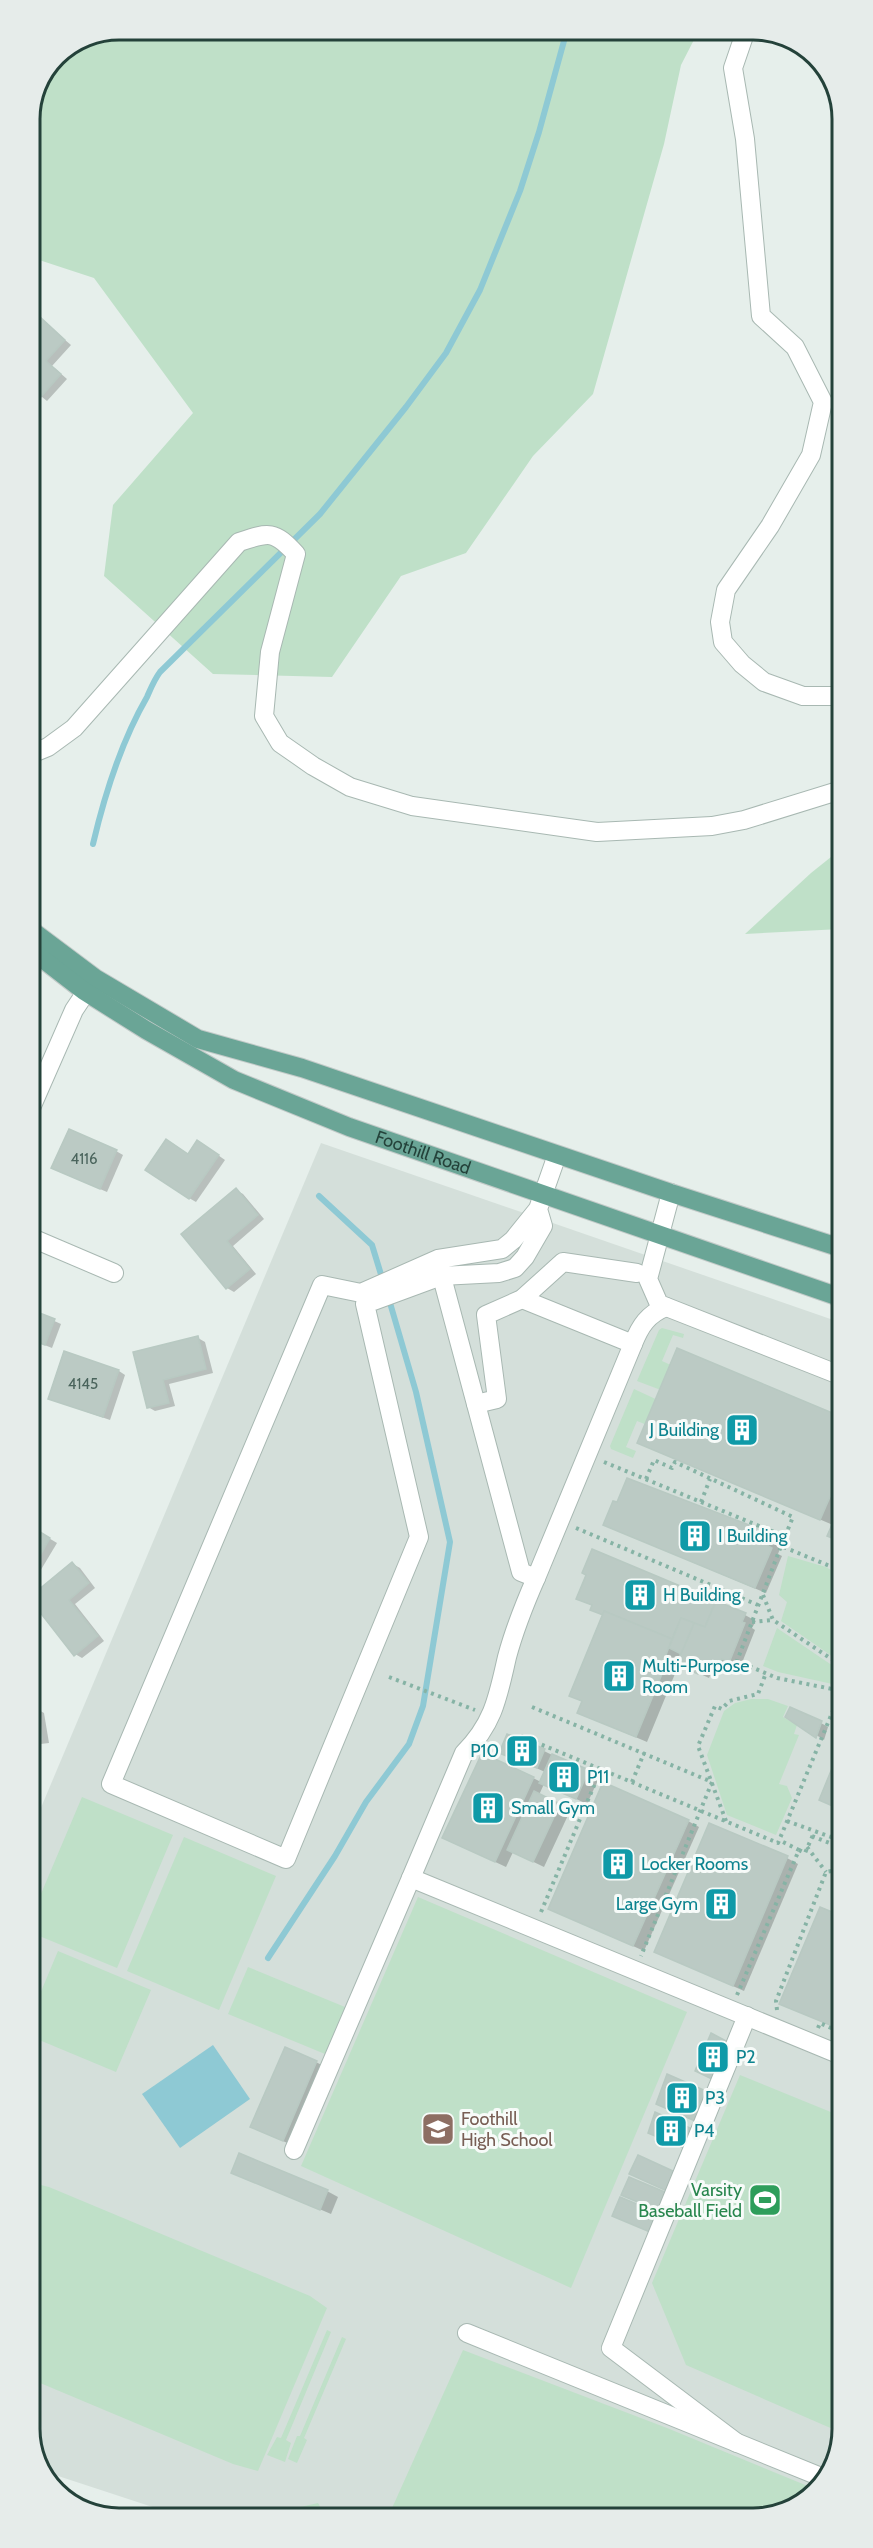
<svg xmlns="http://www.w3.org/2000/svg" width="873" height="2548" viewBox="0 0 873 2548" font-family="Cabin,sans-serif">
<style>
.built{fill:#d4dfda}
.green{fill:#bfe0c8}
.water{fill:#8ec9d4}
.shadow{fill:#0003}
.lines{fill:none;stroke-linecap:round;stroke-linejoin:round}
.stream{stroke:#8ec9d4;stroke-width:6}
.building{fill:#bbcac4;stroke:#b8c9c2;stroke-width:1.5}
.minor-casing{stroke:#a8b8b2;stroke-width:20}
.major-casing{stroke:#c2cac8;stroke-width:20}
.path{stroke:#86b3a5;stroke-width:4;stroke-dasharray:3 4.5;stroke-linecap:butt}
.minor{stroke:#fff;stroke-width:18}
.major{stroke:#6aa596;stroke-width:18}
.labels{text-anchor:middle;stroke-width:6;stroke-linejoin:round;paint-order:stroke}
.number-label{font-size:15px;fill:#4a645c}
.street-label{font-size:18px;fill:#24423a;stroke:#f7fbf9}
.culture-label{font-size:18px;fill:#0d838f;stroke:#f7fbf9;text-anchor:start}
.education-label{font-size:18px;fill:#785e54;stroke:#f7fbf9;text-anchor:start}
.leisure-label{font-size:18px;fill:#27864d;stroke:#f7fbf9;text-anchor:end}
.rim{fill:none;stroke:#24423a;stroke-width:3}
</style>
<rect width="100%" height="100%" fill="#e6efeb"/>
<!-- built -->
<path class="built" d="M 321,1143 L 842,1323 L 843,2429 L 824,2483 L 776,2515 L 183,2517 L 46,2472 L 33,2451 L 32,1829 Z"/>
<!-- green -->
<g class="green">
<path d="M 120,30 L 699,30 L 681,65 L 664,144 L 593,394 L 533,456 L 466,553 L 401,576 L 332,677 L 213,674 L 104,576 L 113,505 L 193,413 L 94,278 L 30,257 L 30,114 L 57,56 Z"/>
<path d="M 841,849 L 841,929 L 745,934 L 811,873 Z"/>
<path d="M 662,1328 L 684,1334 L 683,1338 L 673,1335 L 662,1361 L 675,1367 L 666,1392 L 637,1381 L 659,1330 Z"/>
<path d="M 634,1389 L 662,1402 L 652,1427 L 637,1421 L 626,1447 L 636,1451 L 633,1458 L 611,1449 L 610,1446 Z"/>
<path d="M 788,1556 L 826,1567 L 842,1577 L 842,1663 L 781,1621 L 787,1602 L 779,1595 Z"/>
<path d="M 777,1628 L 842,1672 L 837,1685 L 778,1672 L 763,1666 Z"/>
<path d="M 751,1699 L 768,1699 L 788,1706 L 783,1717 L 797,1725 L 794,1734 L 799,1735 L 779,1784 L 787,1786 L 792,1798 L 776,1835 L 727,1815 L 707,1755 L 724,1711 L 735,1703 Z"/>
<path d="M 82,1797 L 173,1835 L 117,1968 L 32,1933 L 32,1915 Z"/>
<path d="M 184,1837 L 276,1876 L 219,2010 L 127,1971 Z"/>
<path d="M 418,1897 L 687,2012 L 571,2288 L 301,2166 Z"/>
<path d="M 58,1951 L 151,1990 L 116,2072 L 32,2037 L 32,2013 Z"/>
<path d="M 248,1967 L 345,2007 L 325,2054 L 228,2014 Z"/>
<path d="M 740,2075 L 843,2117 L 842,2433 L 686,2365 L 652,2283 Z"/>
<path d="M 33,2183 L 49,2187 L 310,2296 L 327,2308 L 258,2471 L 233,2464 L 33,2380 Z"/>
<path d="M 327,2330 L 331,2332 L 286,2440 L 291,2443 L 285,2462 L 267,2455 L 277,2437 L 281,2438 Z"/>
<path d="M 342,2337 L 346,2339 L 304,2438 L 307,2440 L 297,2463 L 288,2459 L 297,2436 L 300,2436 Z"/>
<path d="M 463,2350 L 667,2428 L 815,2489 L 776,2515 L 388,2517 Z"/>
<path d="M 318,2503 L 326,2517 L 261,2517 L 263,2510 L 283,2511 Z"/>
</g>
<!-- water -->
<path class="water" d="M 213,2045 L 250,2099 L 180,2148 L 142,2094 Z"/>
<!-- shadow -->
<g class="shadow">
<path d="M 39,318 L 71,345 L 52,366 L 67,379 L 47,401 L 31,388 L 30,328 Z"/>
<path d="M 205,1146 L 225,1160 L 196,1202 L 189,1198 L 189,1155 Z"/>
<path d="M 116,1151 L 123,1155 L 107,1192 L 60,1172 Z"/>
<path d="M 236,1190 L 243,1194 L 264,1219 L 233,1246 L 256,1274 L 234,1292 L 227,1288 L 183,1234 Z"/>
<path d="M 32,1311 L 61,1324 L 52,1348 L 32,1340 Z"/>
<path d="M 198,1338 L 205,1342 L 213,1373 L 169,1384 L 175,1406 L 155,1411 L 148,1407 L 135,1353 Z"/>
<path d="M 119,1371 L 125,1375 L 110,1420 L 50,1399 Z"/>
<path d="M 842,1418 L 842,1542 L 833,1525 L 638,1442 Z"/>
<path d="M 605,1525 L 756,1529 L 766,1535 L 765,1538 L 781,1546 L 778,1554 L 782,1556 L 766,1593 Z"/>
<path d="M 32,1528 L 57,1543 L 39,1573 L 32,1568 Z"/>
<path d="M 73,1564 L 80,1568 L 95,1588 L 75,1604 L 104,1641 L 82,1658 L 75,1654 L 32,1600 L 32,1597 Z"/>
<path d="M 578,1598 L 745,1615 L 756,1621 L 752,1628 L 755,1630 L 740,1668 L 733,1664 L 728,1673 L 714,1667 L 709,1678 L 679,1664 L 647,1742 L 579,1713 L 583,1702 L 571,1696 L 604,1616 L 592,1609 L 593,1606 Z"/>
<path d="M 37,1709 L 44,1713 L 49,1743 L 32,1745 L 32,1710 Z"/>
<path d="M 787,1716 L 821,1723 L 828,1727 L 824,1740 Z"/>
<path d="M 544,1751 L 599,1778 L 587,1804 L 544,1784 L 539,1795 L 570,1811 L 544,1867 L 513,1852 L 506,1867 L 444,1838 L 533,1778 L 541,1782 L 545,1772 L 501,1752 Z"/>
<path d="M 688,1821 L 699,1827 L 644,1951 L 549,1908 Z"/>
<path d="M 787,1858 L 798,1864 L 744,1991 L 656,1952 Z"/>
<path d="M 821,1909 L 842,1917 L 842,2030 L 788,2007 Z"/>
<path d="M 316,2062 L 327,2068 L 294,2146 L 252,2127 Z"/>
<path d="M 233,2172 L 327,2191 L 338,2197 L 331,2214 Z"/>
</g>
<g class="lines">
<!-- stream -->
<g class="stream">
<path d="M 93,844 C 105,793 121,742 147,697 C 151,688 154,680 160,672 L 320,514 L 406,407 L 446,353 L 480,290 L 520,191 L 539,132 L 567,30"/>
<path d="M 319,1196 L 372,1245 L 383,1281"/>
<path d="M 268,1958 L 335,1856 L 366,1802 L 409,1744 L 423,1706 L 450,1542 L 416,1392 L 388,1296"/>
</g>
</g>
<!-- building -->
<g class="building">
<path d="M 39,316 L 65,340 L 46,361 L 61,374 L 40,398 L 31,390 L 30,326 Z"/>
<path d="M 69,1129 L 117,1150 L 100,1189 L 51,1168 Z"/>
<path d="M 166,1139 L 188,1154 L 197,1140 L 219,1155 L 189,1199 L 145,1170 Z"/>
<path d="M 236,1188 L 258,1215 L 227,1241 L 250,1269 L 226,1289 L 181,1234 Z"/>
<path d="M 32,1310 L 55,1319 L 45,1345 L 32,1340 Z"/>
<path d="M 198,1336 L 206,1369 L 163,1380 L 169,1403 L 147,1408 L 133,1352 Z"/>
<path d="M 677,1348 L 842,1417 L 842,1469 L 820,1520 L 637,1443 Z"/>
<path d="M 64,1351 L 119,1370 L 103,1417 L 48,1399 Z"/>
<path d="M 627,1478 L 757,1528 L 755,1532 L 771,1539 L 768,1546 L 772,1548 L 755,1588 L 603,1525 L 613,1501 L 617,1502 Z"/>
<path d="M 842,1502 L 842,1542 L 827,1536 Z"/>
<path d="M 32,1527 L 50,1538 L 32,1570 Z"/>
<path d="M 592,1549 L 716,1601 L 705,1627 L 681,1618 L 672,1639 L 604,1611 L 603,1615 L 590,1610 L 592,1605 L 576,1599 L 586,1575 L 582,1573 Z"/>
<path d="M 72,1562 L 89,1583 L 69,1600 L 98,1636 L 74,1656 L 32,1602 L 32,1595 Z"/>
<path d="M 716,1601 L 746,1613 L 742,1622 L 745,1623 L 729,1663 L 722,1659 L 717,1668 L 703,1662 L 698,1674 L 676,1664 L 694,1623 L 705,1627 Z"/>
<path d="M 604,1611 L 672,1639 L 666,1655 L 669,1657 L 636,1737 L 577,1713 L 582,1701 L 569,1696 Z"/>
<path d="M 681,1618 L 694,1623 L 681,1654 L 669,1648 Z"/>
<path d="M 38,1707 L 42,1739 L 32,1741 L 32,1708 Z"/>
<path d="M 790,1707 L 822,1721 L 816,1738 L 785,1717 Z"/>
<path d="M 507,1734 L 545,1749 L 537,1768 L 499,1753 Z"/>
<path d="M 842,1744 L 842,1810 L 819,1800 Z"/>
<path d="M 482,1753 L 534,1777 L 495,1862 L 442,1838 Z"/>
<path d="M 552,1754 L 589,1770 L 576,1799 L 539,1783 Z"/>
<path d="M 603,1782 L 689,1820 L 633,1946 L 548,1909 Z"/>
<path d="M 534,1791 L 560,1804 L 533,1862 L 507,1850 Z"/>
<path d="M 709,1823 L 788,1856 L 733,1986 L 654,1952 Z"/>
<path d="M 820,1907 L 842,1916 L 842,2030 L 779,2004 Z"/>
<path d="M 711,2033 L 730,2043 L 714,2080 L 695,2071 Z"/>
<path d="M 285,2047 L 317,2061 L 283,2141 L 250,2127 Z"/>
<path d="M 667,2074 L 708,2092 L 695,2121 L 656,2104 Z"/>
<path d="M 655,2112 L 694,2130 L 686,2149 L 648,2133 Z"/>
<path d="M 239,2153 L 328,2190 L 320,2210 L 231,2173 Z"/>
<path d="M 638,2155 L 675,2172 L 667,2191 L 629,2174 Z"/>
<path d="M 629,2177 L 667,2193 L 659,2211 L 621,2195 Z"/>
<path d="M 620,2197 L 658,2213 L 650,2232 L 612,2216 Z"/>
<path d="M 107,2509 L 128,2518 L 113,2518 L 105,2514 Z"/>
</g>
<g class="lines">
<defs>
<g id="minor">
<path d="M 746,30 L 733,68 L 745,139 L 761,316 L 795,347 L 823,402 L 811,455 L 770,526 L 726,590 L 720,622 L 723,642 L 742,664 L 764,682 L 803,696 L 841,696"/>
<path d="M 31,754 L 48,747 L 74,728 L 239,542 C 269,532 274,530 296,554 L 270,652 L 264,716 L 280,743 L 313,766 L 350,787 L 412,806 L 597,832 L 712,826 L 744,820 L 841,790"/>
<path d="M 31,1108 L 74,1010 L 94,980"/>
<path d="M 671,1193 L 648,1279 L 659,1304 L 842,1376"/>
<path d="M 538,1209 L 543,1226 L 525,1257 L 515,1268 L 499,1273 L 441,1276 L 365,1304 L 419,1537 L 286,1859 L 111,1784 L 322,1285 L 361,1293 L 438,1259 L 502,1249 L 513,1240 L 538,1209 L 557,1155"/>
<path d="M 32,1238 L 114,1273"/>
<path d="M 439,1266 L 521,1572 L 536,1578 L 633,1344 L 522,1299"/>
<path d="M 633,1344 C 640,1326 648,1314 666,1307"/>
<path d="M 476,1404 L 497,1399 L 486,1315 L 522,1299 L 563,1262 L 637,1273"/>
<path d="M 411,1878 L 464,1753 C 494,1723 498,1696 507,1657 C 514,1631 525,1603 536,1578"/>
<path d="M 294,2150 L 411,1878 L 843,2056"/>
<path d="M 467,2333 L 826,2479"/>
<path d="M 737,2443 L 611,2348 L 747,2016"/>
</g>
<g id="major">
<path d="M 31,930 L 95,978 L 198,1039 L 302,1068 L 671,1193 L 841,1248"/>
<path id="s1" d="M 31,950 L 84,991 L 146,1030 L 234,1080 L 349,1127 L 842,1298"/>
</g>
</defs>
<!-- minor casing -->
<use href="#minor" class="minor-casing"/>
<!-- major casing -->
<use href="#major" class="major-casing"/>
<!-- path -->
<g class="path">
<path d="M 604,1462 L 786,1537"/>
<path d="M 646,1479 L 654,1460 L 672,1468 L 675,1462 L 793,1517 L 781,1546"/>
<path d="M 701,1502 L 710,1479"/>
<path d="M 576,1528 L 758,1605"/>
<path d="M 842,1571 L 781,1546 L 737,1661 L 777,1678 L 842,1691"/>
<path d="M 763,1595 L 773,1620 L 842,1666"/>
<path d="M 752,1622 L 773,1620"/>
<path d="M 389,1677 L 475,1710"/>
<path d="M 532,1707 L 712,1782 L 641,1956"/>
<path d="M 521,1736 L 778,1843 L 842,1689"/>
<path d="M 632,1782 L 644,1753"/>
<path d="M 726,1821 L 698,1746 L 715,1706 L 722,1709 L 729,1701 L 758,1694 L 766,1673"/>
<path d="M 787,1821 L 842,1841"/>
<path d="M 812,1836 L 842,1848"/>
<path d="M 807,1847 L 826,1872"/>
<path d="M 799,1850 L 805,1853 L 813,1835"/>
<path d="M 841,1868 L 842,1857"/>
<path d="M 541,1912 L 601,1769"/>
<path d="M 737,1995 L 799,1850 L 779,1840"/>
<path d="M 777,2010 L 776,2001 L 826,1872 L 842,1869"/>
<path d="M 818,2028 L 820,2023 L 842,2033"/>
</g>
<!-- minor -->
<use href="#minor" class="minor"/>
<!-- major -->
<use href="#major" class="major"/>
</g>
<!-- icons -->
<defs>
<symbol id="building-square" viewBox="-11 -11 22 22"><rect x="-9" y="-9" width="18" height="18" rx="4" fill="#0f9aa8" stroke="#f7fbf9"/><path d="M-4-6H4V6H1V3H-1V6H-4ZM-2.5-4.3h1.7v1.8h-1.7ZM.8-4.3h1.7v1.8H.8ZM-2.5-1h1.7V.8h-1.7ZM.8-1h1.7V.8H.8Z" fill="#fff"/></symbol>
<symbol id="school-square" viewBox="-11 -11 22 22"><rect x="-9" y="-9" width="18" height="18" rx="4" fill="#8d6e63" stroke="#f7fbf9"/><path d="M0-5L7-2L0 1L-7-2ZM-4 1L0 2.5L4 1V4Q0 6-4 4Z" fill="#fff"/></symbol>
<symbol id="stadium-square" viewBox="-11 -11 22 22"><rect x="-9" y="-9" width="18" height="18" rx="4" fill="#2e9e5b" stroke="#f7fbf9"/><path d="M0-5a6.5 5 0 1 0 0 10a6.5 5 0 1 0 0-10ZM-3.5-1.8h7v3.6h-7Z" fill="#fff"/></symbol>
</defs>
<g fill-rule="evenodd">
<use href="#building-square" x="723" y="1411" width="38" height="38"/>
<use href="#building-square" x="676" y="1517" width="38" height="38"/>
<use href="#building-square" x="621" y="1576" width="38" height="38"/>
<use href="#building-square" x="600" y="1657" width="38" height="38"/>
<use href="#building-square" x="503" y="1732" width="38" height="38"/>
<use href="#building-square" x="545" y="1758" width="38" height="38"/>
<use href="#building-square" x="469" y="1789" width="38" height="38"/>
<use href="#building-square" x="599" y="1845" width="38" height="38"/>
<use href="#building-square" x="702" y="1885" width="38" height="38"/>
<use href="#building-square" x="694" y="2038" width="38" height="38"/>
<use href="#building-square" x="663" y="2079" width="38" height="38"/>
<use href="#school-square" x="419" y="2110" width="38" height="38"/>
<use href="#building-square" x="652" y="2112" width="38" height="38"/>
<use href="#stadium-square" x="746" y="2181" width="38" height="38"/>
</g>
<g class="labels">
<!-- number labels -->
<g class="number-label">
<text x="84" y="1164">4116</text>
<text x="83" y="1389">4145</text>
</g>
<!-- street labels -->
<g class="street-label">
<text dy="6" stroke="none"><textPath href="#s1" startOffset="444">Foothill Road</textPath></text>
</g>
<!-- culture labels -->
<g class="culture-label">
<text x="719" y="1436" text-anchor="end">J Building</text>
<text x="718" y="1542">I Building</text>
<text x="663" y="1601">H Building</text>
<text x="642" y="1672">Multi-Purpose<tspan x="642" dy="21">Room</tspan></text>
<text x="499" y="1757" text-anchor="end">P10</text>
<text x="587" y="1783">P11</text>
<text x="511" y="1814">Small Gym</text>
<text x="641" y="1870">Locker Rooms</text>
<text x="698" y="1910" text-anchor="end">Large Gym</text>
<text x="736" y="2063">P2</text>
<text x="705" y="2104">P3</text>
<text x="694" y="2137">P4</text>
</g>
<!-- education labels -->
<g class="education-label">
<text x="461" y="2125">Foothill<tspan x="461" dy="21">High School</tspan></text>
</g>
<!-- leisure labels -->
<g class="leisure-label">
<text x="742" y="2196">Varsity<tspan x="742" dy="21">Baseball Field</tspan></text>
</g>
</g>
<!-- crop -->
<path d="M0 0H873V2548H0ZM119 40H753A79 79 0 0 1 832 119V2429A79 79 0 0 1 753 2508H119A79 79 0 0 1 40 2429V119A79 79 0 0 1 119 40Z" fill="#e6ecea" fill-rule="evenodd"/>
<path class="rim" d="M119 40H753A79 79 0 0 1 832 119V2429A79 79 0 0 1 753 2508H119A79 79 0 0 1 40 2429V119A79 79 0 0 1 119 40Z"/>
</svg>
